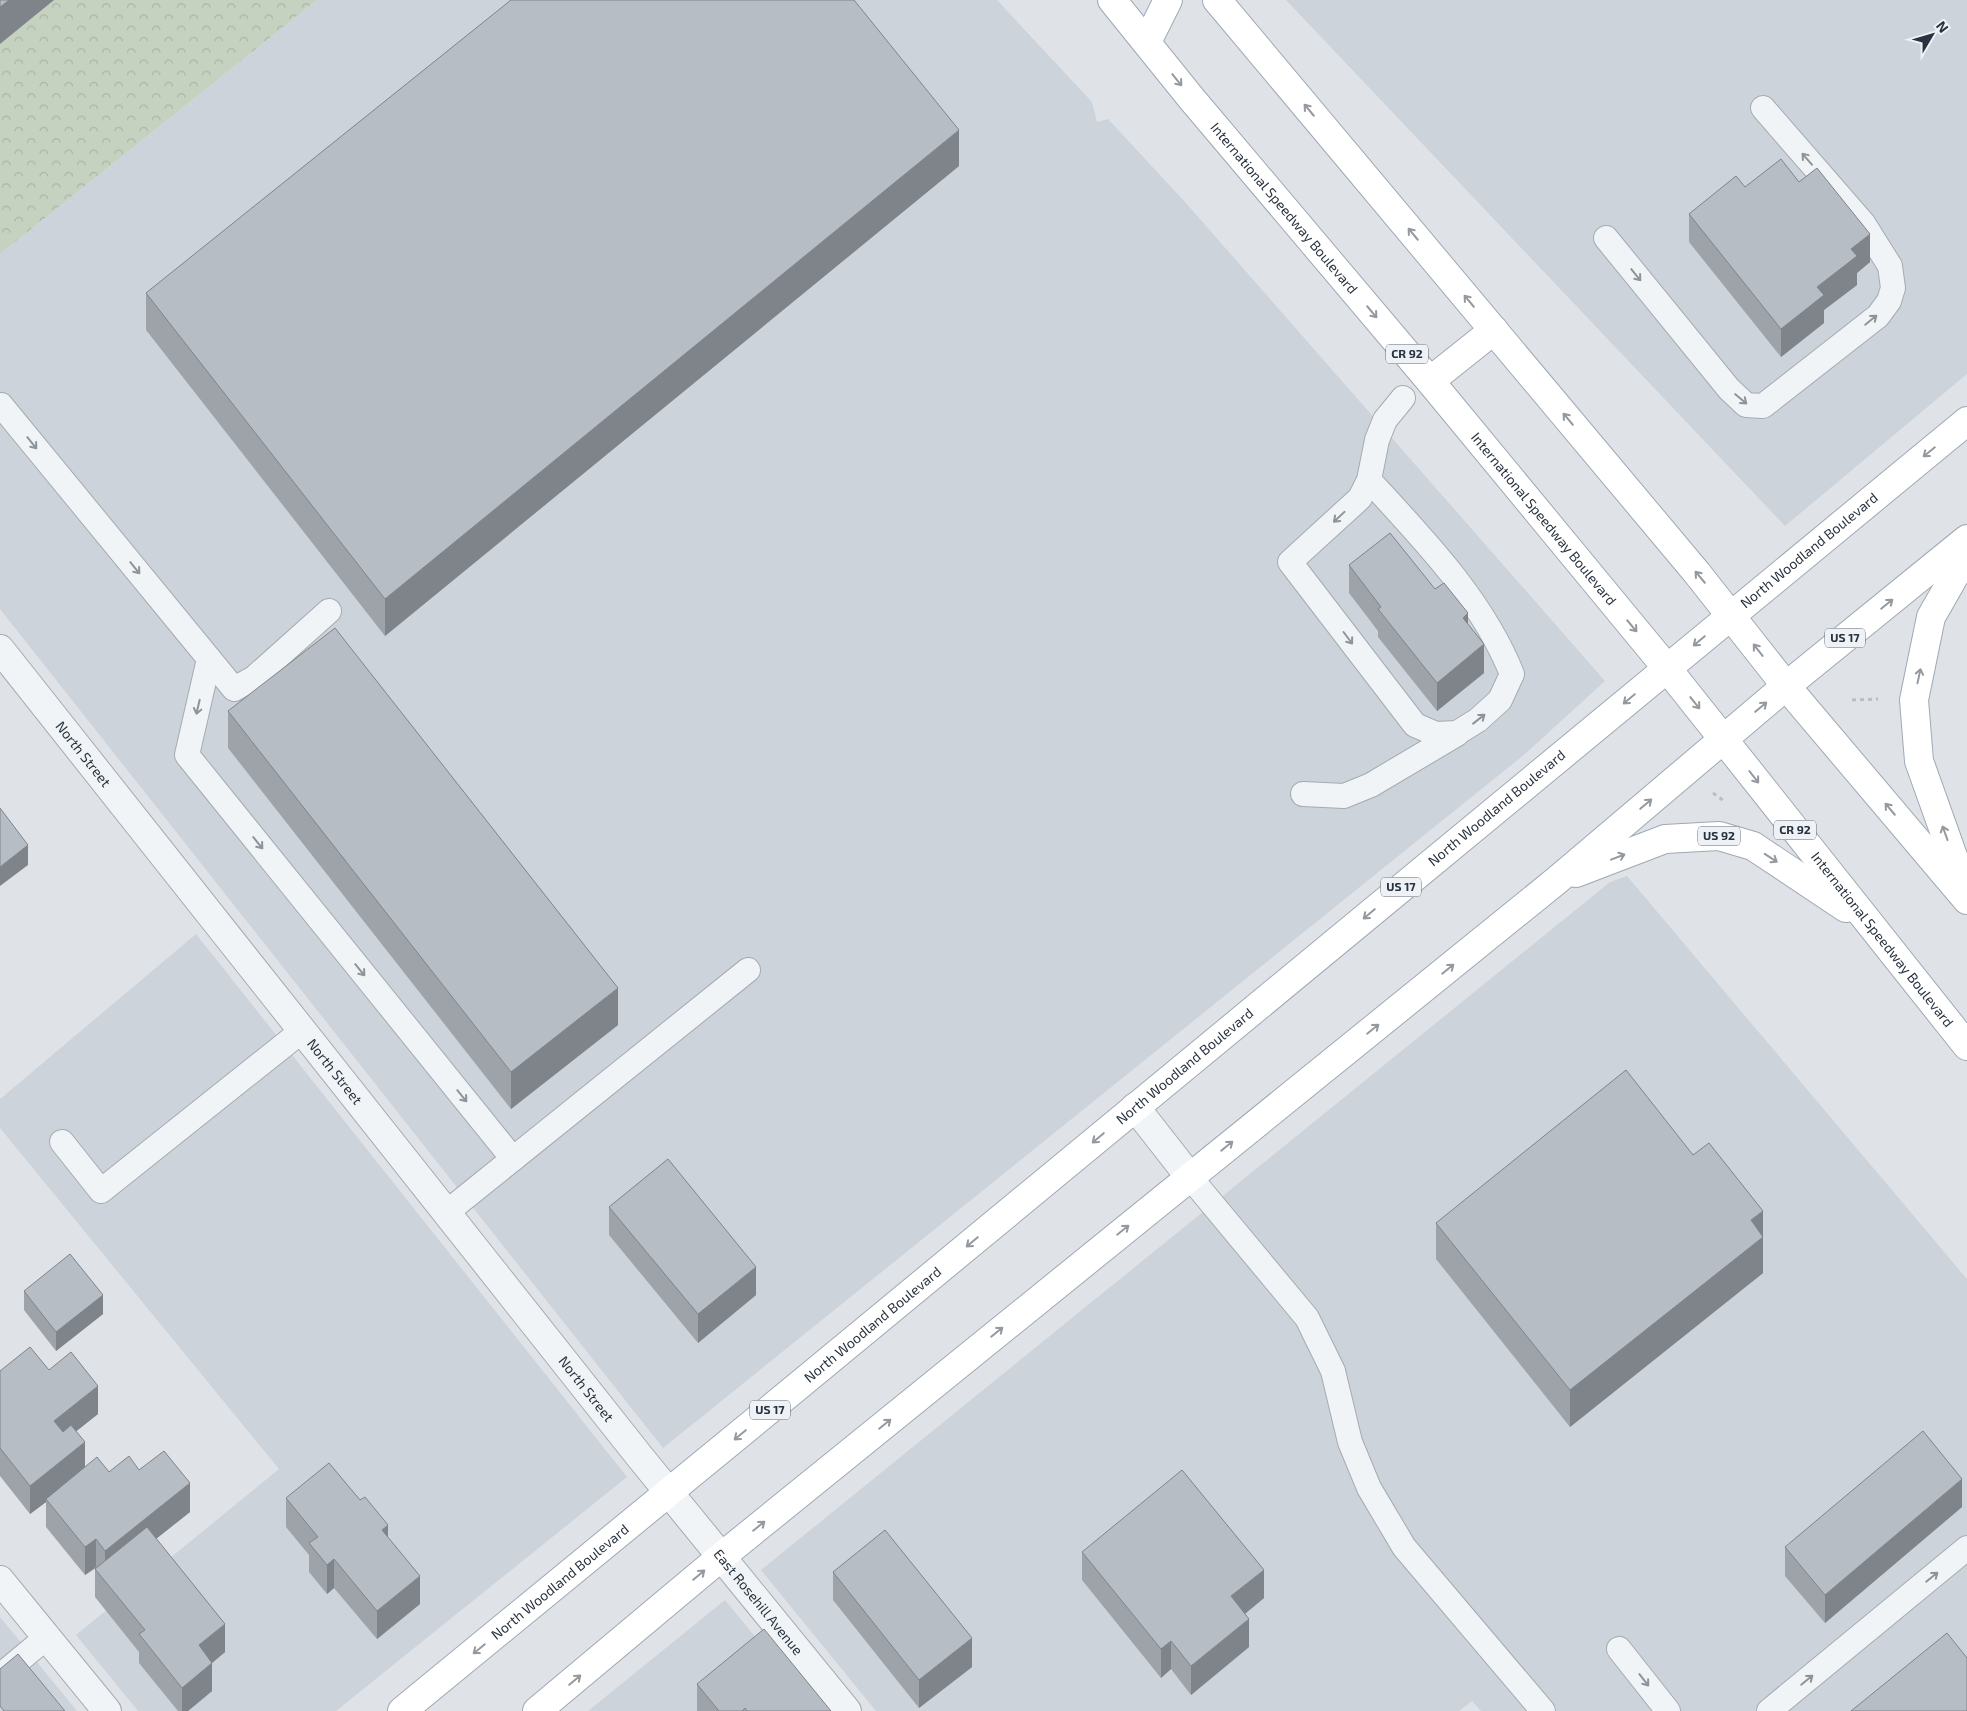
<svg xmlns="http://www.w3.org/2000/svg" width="1967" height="1711" viewBox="0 0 1967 1711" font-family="'Exo 2',sans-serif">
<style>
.built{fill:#cdd3da}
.forest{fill:url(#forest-crowns)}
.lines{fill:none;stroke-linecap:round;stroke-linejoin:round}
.lane-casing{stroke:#a4abb2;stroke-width:26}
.street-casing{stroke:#a4abb2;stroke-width:30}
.primary-casing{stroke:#9ea9b3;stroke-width:30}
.path{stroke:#b9bec3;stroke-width:3;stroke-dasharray:4 4;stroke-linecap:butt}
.lane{stroke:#f1f4f6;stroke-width:24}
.street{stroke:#f1f4f6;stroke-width:28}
.primary{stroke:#fff;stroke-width:28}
.wall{fill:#9da3a9}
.shaded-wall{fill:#7f848a}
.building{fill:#b6bdc5;stroke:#7f848a}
.oneway{stroke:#94999f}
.oneway2{stroke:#8c949a}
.labels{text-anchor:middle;stroke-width:4;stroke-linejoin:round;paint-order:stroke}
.shield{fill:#eef2f6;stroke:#636c76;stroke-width:1}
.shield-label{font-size:12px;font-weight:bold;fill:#28333f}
.street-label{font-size:14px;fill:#28333f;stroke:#eef2f6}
</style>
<defs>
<pattern id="forest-crowns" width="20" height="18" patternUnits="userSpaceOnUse" patternTransform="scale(1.25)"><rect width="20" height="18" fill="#c6d2c0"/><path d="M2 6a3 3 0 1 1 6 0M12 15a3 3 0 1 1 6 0" fill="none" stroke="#aab5a6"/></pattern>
</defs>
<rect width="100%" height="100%" fill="#dfe3e8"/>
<!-- built -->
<g class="built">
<path d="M 317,0 L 997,0 L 1092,102 L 1097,122 L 1108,119 L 1185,202 L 1605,681 L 1525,754 L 663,1448 L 0,609 L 0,254 Z"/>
<path d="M 1286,0 L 1967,0 L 1967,374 L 1785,526 Z"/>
<path d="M 1627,876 L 1967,1279 L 1967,1711 L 1481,1711 L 1472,1701 L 1459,1711 L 876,1711 L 761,1570 L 1610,882 Z"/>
<path d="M 196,934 L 627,1477 L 336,1711 L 138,1711 L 76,1635 L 279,1469 L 0,1128 L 0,1099 Z"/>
<path d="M 725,1600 L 816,1711 L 588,1711 Z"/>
<path d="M 0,1617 L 77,1711 L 0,1711 Z"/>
</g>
<!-- forest -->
<path class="forest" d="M 0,0 L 317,0 L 0,254 Z"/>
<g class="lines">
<defs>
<g id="lane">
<path d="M 1606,238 L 1729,389 L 1746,405 L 1763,406 L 1878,316 L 1889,301 L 1893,288 L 1890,266 L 1863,223 L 1763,108"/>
<path d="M 1,405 L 234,689 L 254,678 L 329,611"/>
<path d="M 1369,480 C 1423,539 1482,599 1512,674 L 1500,700 L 1478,720 L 1457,733 L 1436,734 L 1415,725 L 1290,562 L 1360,498 L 1369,480 L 1377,440 L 1385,420 L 1403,398"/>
<path d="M 209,659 L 187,755 L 513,1159"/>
<path d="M 1303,794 L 1344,796 L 1371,785 L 1457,734"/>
<path d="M 62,1142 L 101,1191 L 303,1030"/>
<path d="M 1189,1176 L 1307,1318 L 1333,1371 L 1350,1442 L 1369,1488 L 1404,1547 L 1543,1711"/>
<path d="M 447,1212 L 748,970"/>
<path d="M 1619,1649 L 1668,1711"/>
<path d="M 0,1676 L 47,1637"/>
<path d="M 1769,1711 L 1967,1548"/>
</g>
<g id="street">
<path id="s1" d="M 0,649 L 640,1457 L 847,1711"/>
<path d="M 1135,1107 L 1189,1176"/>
<path d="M 0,1580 L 107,1711"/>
</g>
<g id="primary">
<path id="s2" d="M 1112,0 L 1191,98 L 1430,381 L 1666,667 L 1967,1046"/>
<path d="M 1217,0 L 1697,573 L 1786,686 L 1967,900"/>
<path d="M 1147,42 L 1168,0"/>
<path d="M 1430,381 L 1494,330"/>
<path d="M 1576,873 L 1665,839 L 1719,836 L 1753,846 L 1846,908"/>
<path d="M 1964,887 L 1919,761 L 1914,700 L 1931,617 L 1967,554"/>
<path id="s3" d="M 402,1711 C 926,1284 1443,849 1967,421"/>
<path d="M 537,1711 L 721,1557 L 1556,881 L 1786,686 L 1967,539"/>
</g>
</defs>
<!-- lane casing -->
<use href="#lane" class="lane-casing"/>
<!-- street casing -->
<use href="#street" class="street-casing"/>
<!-- primary casing -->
<use href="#primary" class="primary-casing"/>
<!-- path -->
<g class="path">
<path d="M 1852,700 L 1878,699"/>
<path d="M 1713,793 L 1724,801"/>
</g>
<!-- lane -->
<use href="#lane" class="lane"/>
<!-- street -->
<use href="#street" class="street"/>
<!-- primary -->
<use href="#primary" class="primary"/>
</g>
<!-- wall -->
<g class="wall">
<path d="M 959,166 L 385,636 L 146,330 L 146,293 Z"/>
<path d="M 1799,182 L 1870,262 L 1857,273 L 1857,285 L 1824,310 L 1824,323 L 1781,357 L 1689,242 L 1689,214 L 1745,187 Z"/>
<path d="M 1349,565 L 1468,624 L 1484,673 L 1437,711 L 1378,637 L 1378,631 L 1349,593 Z"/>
<path d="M 228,711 L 618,1025 L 511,1109 L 228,748 Z"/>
<path d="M 1693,1155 L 1763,1236 L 1763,1273 L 1570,1427 L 1436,1259 L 1436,1223 Z"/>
<path d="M 609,1207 L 756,1295 L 698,1343 L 609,1235 Z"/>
<path d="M 24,1291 L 103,1314 L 56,1351 L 24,1310 Z"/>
<path d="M 49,1370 L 98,1414 L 76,1431 L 85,1467 L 109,1472 L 139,1470 L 190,1512 L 156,1539 L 225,1652 L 212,1663 L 212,1691 L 188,1711 L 178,1711 L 139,1663 L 139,1652 L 95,1597 L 95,1569 L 96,1568 L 85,1575 L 46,1527 L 46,1502 L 30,1514 L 0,1476 L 0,1371 Z"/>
<path d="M 286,1498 L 388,1538 L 420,1604 L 377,1639 L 334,1588 L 327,1594 L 309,1572 L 309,1555 L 286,1527 Z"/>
<path d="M 1962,1507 L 1825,1623 L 1785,1576 L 1785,1547 Z"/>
<path d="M 1082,1552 L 1264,1598 L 1245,1614 L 1249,1647 L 1191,1695 L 1171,1669 L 1161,1678 L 1082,1580 Z"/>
<path d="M 833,1572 L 972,1667 L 919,1708 L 833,1600 Z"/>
<path d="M 697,1684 L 831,1711 L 697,1711 Z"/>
</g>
<!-- shaded-wall -->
<g class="shaded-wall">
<path d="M 9,0 L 54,0 L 0,44 L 0,7 Z"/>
<path d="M 959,130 L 959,166 L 385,636 L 385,599 Z"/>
<path d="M 1870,234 L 1870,262 L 1857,273 L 1857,285 L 1824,310 L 1824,323 L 1781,357 L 1781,329 L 1851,249 Z"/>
<path d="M 1468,613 L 1468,642 L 1463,618 Z"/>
<path d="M 1484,644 L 1484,673 L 1437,711 L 1437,683 Z"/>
<path d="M 28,845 L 28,865 L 0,886 L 0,867 Z"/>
<path d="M 618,988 L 618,1025 L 511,1109 L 511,1072 Z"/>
<path d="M 1763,1211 L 1763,1273 L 1570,1427 L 1570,1390 L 1751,1220 Z"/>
<path d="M 756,1267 L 756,1295 L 698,1343 L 698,1314 Z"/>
<path d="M 103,1295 L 103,1314 L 56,1351 L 56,1332 Z"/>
<path d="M 98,1386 L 98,1414 L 54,1449 L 54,1421 Z"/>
<path d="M 85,1442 L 85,1470 L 46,1499 L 46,1502 L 30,1514 L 30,1486 Z"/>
<path d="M 1962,1479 L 1962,1507 L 1825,1623 L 1825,1595 Z"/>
<path d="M 190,1483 L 190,1512 L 105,1579 L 105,1551 Z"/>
<path d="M 388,1525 L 388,1554 L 382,1530 Z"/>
<path d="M 96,1539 L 96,1567 L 85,1575 L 85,1547 Z"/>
<path d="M 334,1559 L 334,1588 L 327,1594 L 327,1565 Z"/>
<path d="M 1264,1570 L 1264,1598 L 1231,1625 L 1231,1596 Z"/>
<path d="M 420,1576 L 420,1604 L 377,1639 L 377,1611 Z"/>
<path d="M 1249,1619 L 1249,1647 L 1191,1695 L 1191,1666 Z"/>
<path d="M 225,1624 L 225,1652 L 199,1674 L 199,1645 Z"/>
<path d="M 972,1638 L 972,1667 L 919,1708 L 919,1680 Z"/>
<path d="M 1171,1641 L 1171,1669 L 1161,1678 L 1161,1649 Z"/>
<path d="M 212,1663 L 212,1691 L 188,1711 L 182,1711 L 182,1688 Z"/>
</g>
<!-- building -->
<g class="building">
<path d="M 0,0 L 9,0 L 0,7 Z"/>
<path d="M 511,0 L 854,0 L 959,130 L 385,599 L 146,293 Z"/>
<path d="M 1781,159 L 1799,182 L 1817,168 L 1870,234 L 1851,249 L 1857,256 L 1817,287 L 1824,295 L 1781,329 L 1689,214 L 1736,176 L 1745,187 Z"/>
<path d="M 1390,533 L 1435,589 L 1444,583 L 1468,613 L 1463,618 L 1484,644 L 1437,683 L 1378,609 L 1381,607 L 1349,565 Z"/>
<path d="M 335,628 L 618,988 L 511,1072 L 228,711 Z"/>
<path d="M 0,808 L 28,845 L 0,867 Z"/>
<path d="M 1626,1070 L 1693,1155 L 1709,1143 L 1763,1211 L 1751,1220 L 1763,1237 L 1570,1390 L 1436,1223 Z"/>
<path d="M 668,1159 L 756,1267 L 698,1314 L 609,1207 Z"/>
<path d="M 70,1254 L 103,1295 L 56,1332 L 24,1291 Z"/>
<path d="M 30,1347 L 49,1370 L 71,1352 L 98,1386 L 54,1421 L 63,1432 L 71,1425 L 85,1442 L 30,1486 L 0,1448 L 0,1371 Z"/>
<path d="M 1923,1431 L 1962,1479 L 1825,1595 L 1785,1547 Z"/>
<path d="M 164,1451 L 190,1483 L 105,1551 L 96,1539 L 85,1547 L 46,1499 L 97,1457 L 109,1472 L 129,1456 L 139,1470 Z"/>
<path d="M 329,1463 L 360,1500 L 365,1497 L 388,1525 L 382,1530 L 420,1576 L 377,1611 L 334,1559 L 327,1565 L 309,1543 L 318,1537 L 286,1498 Z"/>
<path d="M 1182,1470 L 1264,1570 L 1231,1596 L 1249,1619 L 1191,1666 L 1171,1641 L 1161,1649 L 1082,1552 Z"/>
<path d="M 147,1527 L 225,1624 L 199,1645 L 212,1663 L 182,1688 L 139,1634 L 145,1630 L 95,1569 Z"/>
<path d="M 885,1530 L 972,1638 L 919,1680 L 833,1572 Z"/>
<path d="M 764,1629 L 831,1711 L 747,1711 L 745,1708 L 742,1711 L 719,1711 L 697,1684 Z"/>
<path d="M 1947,1633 L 1967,1658 L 1967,1711 L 1851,1711 Z"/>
<path d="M 18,1654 L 65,1711 L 4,1711 L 0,1706 L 0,1669 Z"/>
</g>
<!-- one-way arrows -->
<defs><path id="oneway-shaft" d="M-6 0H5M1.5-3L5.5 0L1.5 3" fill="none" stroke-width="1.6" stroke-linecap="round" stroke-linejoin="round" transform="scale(1.25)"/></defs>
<g class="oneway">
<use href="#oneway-shaft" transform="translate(1177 80) rotate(51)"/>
<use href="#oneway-shaft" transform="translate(1309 110) rotate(-130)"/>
<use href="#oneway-shaft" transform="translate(1413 234) rotate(-130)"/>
<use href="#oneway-shaft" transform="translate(1469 301) rotate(-130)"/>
<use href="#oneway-shaft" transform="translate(1372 312) rotate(50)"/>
<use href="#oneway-shaft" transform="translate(1568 419) rotate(-130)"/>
<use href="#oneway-shaft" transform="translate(1929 452) rotate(141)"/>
<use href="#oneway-shaft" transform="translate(1700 577) rotate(-130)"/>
<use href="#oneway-shaft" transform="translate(1887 604) rotate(-39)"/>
<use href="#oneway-shaft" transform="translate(1632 626) rotate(50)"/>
<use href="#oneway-shaft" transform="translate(1699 641) rotate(140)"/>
<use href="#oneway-shaft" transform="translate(1758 650) rotate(-128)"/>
<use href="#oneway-shaft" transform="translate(1919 676) rotate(-78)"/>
<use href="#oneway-shaft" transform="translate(1629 699) rotate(140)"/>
<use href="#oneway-shaft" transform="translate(1695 703) rotate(51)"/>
<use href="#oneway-shaft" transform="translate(1761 707) rotate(-40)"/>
<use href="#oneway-shaft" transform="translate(1754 777) rotate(52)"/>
<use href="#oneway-shaft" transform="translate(1646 804) rotate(-40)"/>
<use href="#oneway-shaft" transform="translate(1890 809) rotate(-130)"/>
<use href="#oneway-shaft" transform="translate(1945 833) rotate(-110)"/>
<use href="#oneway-shaft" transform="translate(1618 857) rotate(-21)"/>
<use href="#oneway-shaft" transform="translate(1771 858) rotate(33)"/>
<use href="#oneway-shaft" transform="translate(1369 914) rotate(140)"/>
<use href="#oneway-shaft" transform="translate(1448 969) rotate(-39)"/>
<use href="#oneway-shaft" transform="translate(1373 1029) rotate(-39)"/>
<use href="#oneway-shaft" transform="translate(1098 1138) rotate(140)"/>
<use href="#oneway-shaft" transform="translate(1227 1146) rotate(-39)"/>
<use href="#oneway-shaft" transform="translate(1123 1230) rotate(-39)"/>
<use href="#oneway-shaft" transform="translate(972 1242) rotate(140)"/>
<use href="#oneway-shaft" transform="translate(997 1332) rotate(-39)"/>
<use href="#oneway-shaft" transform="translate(885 1424) rotate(-39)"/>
<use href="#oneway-shaft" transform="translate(740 1435) rotate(140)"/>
<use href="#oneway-shaft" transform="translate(759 1526) rotate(-39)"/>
<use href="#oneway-shaft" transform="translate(699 1575) rotate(-40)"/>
<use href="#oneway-shaft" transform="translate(479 1649) rotate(141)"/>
<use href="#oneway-shaft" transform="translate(575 1680) rotate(-40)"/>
</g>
<g class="oneway2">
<use href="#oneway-shaft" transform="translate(1807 159) rotate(-131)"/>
<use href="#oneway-shaft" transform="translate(1636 275) rotate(51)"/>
<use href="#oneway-shaft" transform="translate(1871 320) rotate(-39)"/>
<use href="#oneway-shaft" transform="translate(1741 399) rotate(40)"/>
<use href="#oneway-shaft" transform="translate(32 443) rotate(51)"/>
<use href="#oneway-shaft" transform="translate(1339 517) rotate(137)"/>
<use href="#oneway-shaft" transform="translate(135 568) rotate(51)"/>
<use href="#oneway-shaft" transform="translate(1348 638) rotate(53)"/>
<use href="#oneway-shaft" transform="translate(198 707) rotate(103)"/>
<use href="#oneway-shaft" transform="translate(1479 719) rotate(-38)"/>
<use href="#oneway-shaft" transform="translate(258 843) rotate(51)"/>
<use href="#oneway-shaft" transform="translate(360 970) rotate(51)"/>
<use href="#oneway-shaft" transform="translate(462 1096) rotate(51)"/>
<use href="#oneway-shaft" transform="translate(1932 1577) rotate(-39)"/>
<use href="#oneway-shaft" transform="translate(1644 1680) rotate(52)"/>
<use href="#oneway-shaft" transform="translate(1807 1680) rotate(-39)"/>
</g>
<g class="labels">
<!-- shield labels -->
<g class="shield">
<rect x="1386" y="344.5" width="42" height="19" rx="4"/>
<rect x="1825" y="628.5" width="40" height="19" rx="4"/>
<rect x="1774" y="820.5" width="42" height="19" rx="4"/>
<rect x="1698" y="826.5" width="42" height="19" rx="4"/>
<rect x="1381" y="877.5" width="40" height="19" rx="4"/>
<rect x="750" y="1400.5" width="40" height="19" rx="4"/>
</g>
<g class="shield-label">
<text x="1407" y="358">CR 92</text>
<text x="1845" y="642">US 17</text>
<text x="1795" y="834">CR 92</text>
<text x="1719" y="840">US 92</text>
<text x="1401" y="891">US 17</text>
<text x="770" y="1414">US 17</text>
</g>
<!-- street labels -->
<g class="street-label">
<text dy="5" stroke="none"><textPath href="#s2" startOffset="270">International Speedway Boulevard</textPath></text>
<text dy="5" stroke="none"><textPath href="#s2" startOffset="675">International Speedway Boulevard</textPath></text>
<text dy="5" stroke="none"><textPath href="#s3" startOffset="1824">North Woodland Boulevard</textPath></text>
<text dy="5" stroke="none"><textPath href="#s1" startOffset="134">North Street</textPath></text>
<text dy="5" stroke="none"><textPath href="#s3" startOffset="1419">North Woodland Boulevard</textPath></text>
<text dy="5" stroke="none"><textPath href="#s2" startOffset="1215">International Speedway Boulevard</textPath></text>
<text dy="5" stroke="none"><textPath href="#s3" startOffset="1014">North Woodland Boulevard</textPath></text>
<text dy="5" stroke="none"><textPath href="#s1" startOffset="539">North Street</textPath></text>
<text dy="5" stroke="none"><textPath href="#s3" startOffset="609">North Woodland Boulevard</textPath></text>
<text dy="5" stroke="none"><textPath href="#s1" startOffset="944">North Street</textPath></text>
<text dy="5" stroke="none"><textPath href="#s3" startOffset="204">North Woodland Boulevard</textPath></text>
<text dy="5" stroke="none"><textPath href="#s1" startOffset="1218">East Rosehill Avenue</textPath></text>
</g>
</g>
<!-- north arrow -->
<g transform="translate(1932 35) rotate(52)" stroke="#eef2f6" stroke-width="4" paint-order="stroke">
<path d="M0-4L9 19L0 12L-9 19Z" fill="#28333f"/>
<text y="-8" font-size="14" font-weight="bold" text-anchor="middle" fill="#28333f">N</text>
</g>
</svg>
